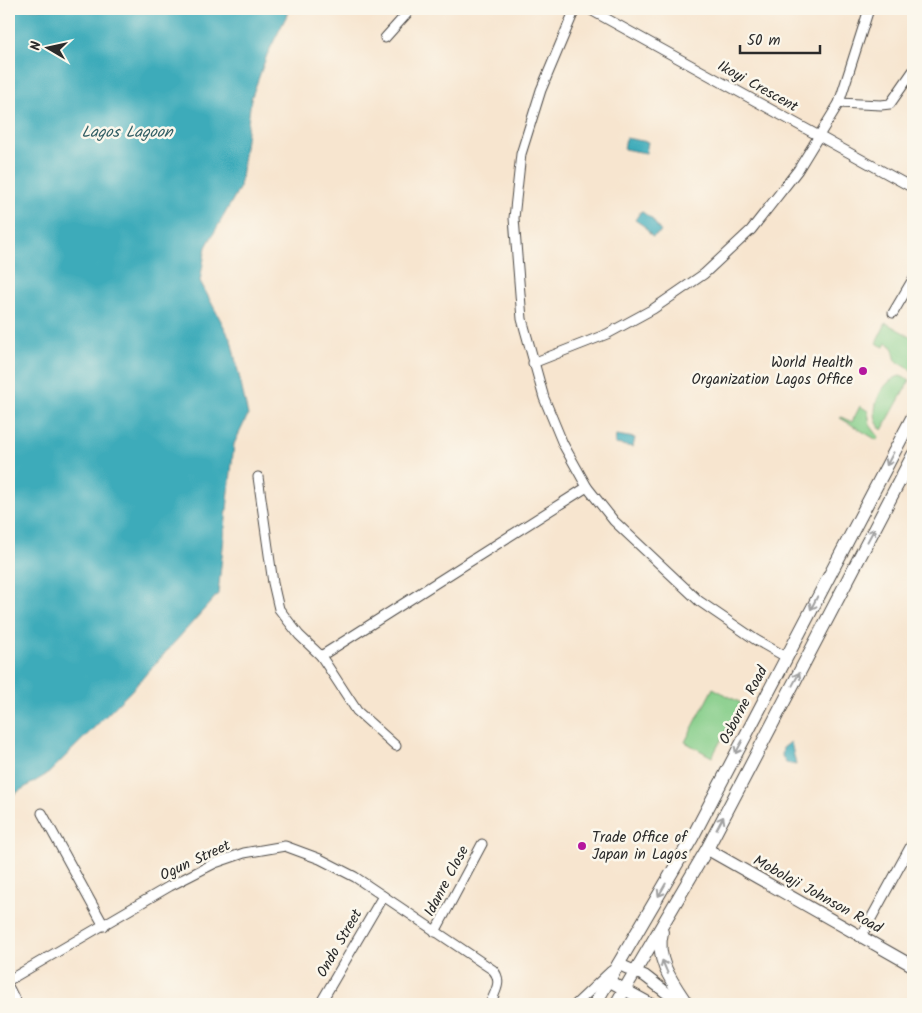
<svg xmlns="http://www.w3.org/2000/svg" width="922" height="1013" viewBox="0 0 922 1013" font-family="Kalam,sans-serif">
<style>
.green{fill:#85cd89;stroke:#587c5a}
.water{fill:#3cabba;stroke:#346b72}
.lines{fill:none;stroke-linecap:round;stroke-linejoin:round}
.minor-casing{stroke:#4a4744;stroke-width:11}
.secondary-casing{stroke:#4a4744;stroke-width:13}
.primary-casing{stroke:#4a4744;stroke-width:14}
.minor{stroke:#fff;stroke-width:9}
.secondary{stroke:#fff;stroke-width:11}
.primary{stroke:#fff;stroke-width:12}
.oneway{stroke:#a0a0a0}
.poi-dot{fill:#b5179e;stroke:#fbf7ec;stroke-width:2}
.labels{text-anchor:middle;stroke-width:5;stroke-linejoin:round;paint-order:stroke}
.street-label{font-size:15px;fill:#2b2b2b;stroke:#fbf7ec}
.poi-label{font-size:15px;fill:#2b2b2b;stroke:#fbf7ec;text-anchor:end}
.water-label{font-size:16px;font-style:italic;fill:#325e64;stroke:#fbf7ec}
</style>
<rect width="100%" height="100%" fill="#fbf7ec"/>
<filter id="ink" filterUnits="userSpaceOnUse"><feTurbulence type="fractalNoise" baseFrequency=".02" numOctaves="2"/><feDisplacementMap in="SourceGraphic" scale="10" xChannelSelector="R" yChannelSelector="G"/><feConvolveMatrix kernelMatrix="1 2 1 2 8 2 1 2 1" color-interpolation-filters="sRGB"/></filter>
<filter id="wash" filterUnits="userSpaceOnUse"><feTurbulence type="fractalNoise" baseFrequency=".0096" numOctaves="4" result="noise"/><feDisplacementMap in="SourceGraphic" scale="20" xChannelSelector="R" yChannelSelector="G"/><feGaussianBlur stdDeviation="1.12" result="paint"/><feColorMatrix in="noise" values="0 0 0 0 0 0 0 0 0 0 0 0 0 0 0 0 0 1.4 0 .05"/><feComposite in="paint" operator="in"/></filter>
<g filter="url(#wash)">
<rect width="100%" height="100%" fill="#f7e5cf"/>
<!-- green -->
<g class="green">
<path d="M 886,323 L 913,338 L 913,371 L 896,361 L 892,346 L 886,343 L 884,347 L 876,343 Z"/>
<path d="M 900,376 L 910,380 L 882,430 C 866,414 880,381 900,376 Z"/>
<path d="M 860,406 L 868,411 L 870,425 L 879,437 L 877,440 L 840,418 L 841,417 L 852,422 Z"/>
<path d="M 713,688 L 741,703 L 712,757 L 685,742 Z"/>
</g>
<!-- water -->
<g class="water">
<path d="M 9,9 L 290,9 L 267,55 L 251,99 L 240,187 L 206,247 L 200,281 L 231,340 L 248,415 L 234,444 L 218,594 L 130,692 L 49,773 L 9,797 Z"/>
<path d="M 626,138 L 648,142 L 646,153 L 624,149 Z"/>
<path d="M 641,211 L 652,219 L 661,232 L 652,237 L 644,226 L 635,220 Z"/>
<path d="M 616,435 L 635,438 L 633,447 L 615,444 Z"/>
<path d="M 791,742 L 796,765 L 786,763 L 782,756 L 783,748 Z"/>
</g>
</g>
<g filter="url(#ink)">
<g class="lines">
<defs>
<g id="minor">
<path d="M 575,9 L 541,90 L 521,154 L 514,218 L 522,319 L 544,398 L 563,444 L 587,487 L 614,521 L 699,601 L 756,640 L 786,657"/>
<path d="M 589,9 L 913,188"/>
<path d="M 385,38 L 411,9"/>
<path d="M 839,103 L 881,105 L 890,104 L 913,71"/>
<path d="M 893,313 L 913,279"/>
<path d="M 533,363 L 607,334 L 653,309 L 704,274 L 751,230 L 798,170 L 839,103 L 869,9"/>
<path d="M 258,477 L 273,583 L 279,609 L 299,635 L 321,656"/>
<path d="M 396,746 L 357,711 L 321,656 L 587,487"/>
<path d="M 42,813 L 104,926"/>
<path d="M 435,932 L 482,844"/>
<path d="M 862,935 L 913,842"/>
<path d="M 9,980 L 170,886 L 215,863 L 244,853 L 285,846 L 320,859 L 355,877 L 493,970 C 503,981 495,992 490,1004"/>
<path d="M 9,988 L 17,1004"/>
<path d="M 320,1004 L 383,896"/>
<path d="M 576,1004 L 611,971"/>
</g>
<g id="secondary">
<path d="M 707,849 L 913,966"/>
<path d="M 618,964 L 645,976 L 681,1004"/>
<path d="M 609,981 L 651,1004"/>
</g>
<g id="primary">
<path d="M 662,932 C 655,960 672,982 687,1004"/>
<path d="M 595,1004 L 692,838 L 913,416"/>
<path d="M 616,1004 L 707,849 L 913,455"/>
</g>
</defs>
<!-- minor casing -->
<use href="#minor" class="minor-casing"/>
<!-- secondary casing -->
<use href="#secondary" class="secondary-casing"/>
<!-- primary casing -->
<use href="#primary" class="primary-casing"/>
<!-- minor -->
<use href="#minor" class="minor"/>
<!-- secondary -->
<use href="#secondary" class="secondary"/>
<!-- primary -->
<use href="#primary" class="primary"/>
</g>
<!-- one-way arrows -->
<defs><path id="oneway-shaft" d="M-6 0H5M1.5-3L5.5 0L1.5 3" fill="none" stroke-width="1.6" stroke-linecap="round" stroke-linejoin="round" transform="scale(1.25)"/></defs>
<g class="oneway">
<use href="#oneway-shaft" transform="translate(890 459) rotate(118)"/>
<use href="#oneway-shaft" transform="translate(871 535) rotate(-62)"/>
<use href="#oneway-shaft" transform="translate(814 603) rotate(117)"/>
<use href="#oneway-shaft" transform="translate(796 679) rotate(-62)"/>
<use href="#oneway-shaft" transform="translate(739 747) rotate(118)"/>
<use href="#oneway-shaft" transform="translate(720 823) rotate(-62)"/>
<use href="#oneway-shaft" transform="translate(662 890) rotate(120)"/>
<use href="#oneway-shaft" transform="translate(665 967) rotate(-113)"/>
</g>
</g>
<!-- markers -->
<g class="poi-dot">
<circle cx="863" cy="371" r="5"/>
<circle cx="582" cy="846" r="5"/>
</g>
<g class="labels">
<!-- street labels -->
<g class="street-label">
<text transform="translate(758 86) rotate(29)" y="5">Ikoyi Crescent</text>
<text transform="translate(743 705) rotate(-62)" y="5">Osborne Road</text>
<text transform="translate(195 860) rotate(-25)" y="5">Ogun Street</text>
<text transform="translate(446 881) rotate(-62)" y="5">Idanre Close</text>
<text transform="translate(818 894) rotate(29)" y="5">Mobolaji Johnson Road</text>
<text transform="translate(339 943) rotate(-60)" y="5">Ondo Street</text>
</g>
<!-- poi labels -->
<g class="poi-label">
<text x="853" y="367">World Health<tspan x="853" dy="17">Organization Lagos Office</tspan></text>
<text x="592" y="842" text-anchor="start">Trade Office of<tspan x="592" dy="17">Japan in Lagos</tspan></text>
</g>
<!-- water labels -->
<g class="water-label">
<text x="127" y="137">Lagos Lagoon</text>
</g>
</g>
<!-- margin -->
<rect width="922" height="1013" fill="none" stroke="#fbf7ec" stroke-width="30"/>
<!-- north arrow -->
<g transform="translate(48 48) rotate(279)" stroke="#fbf7ec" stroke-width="4" paint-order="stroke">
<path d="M0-4L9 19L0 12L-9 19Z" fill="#2b2b2b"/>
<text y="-8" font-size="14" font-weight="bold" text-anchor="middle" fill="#2b2b2b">N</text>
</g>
<!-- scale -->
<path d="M740 45v8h80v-8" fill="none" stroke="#2b2b2b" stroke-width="2.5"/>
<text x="747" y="45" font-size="15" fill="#2b2b2b" stroke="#fbf7ec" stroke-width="4" paint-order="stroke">50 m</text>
</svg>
